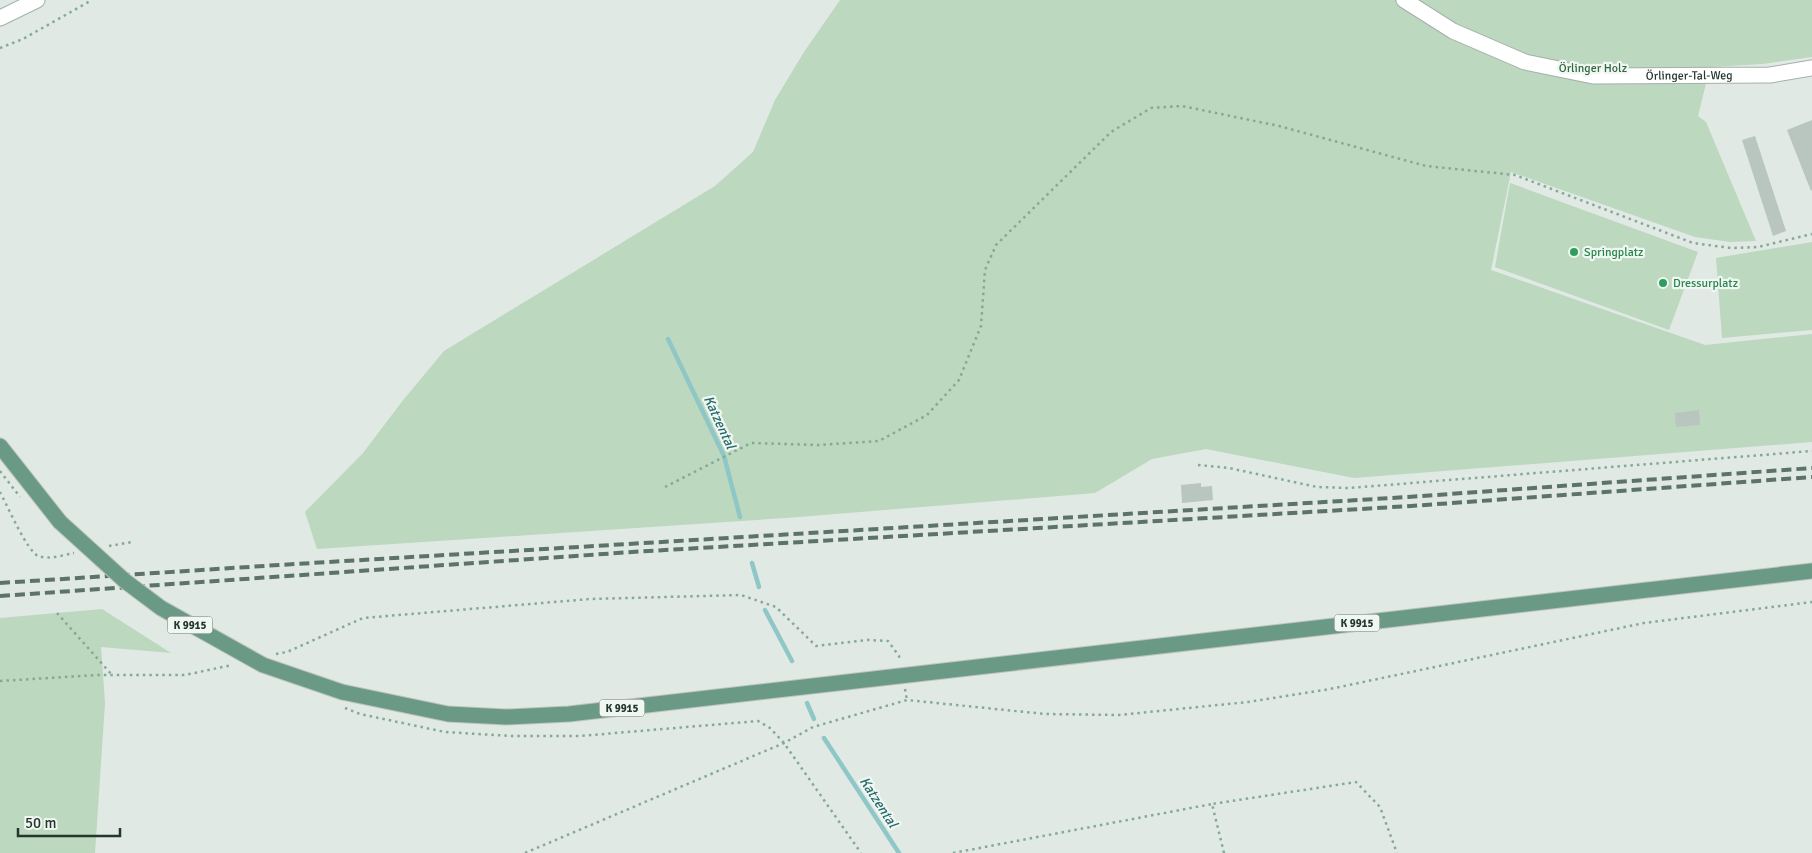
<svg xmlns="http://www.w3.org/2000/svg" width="1812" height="853" viewBox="0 0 1812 853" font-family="Signika,sans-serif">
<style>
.green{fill:#bcd8bf}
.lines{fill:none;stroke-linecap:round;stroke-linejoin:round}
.stream{stroke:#8fc7c7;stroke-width:4.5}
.building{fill:#b9c6bf}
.minor-casing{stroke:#a4b0aa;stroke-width:17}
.secondary-casing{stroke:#a1b3aa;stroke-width:17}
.primary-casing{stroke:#bdc3c0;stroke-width:17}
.path{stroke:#85a997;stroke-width:2.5;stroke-dasharray:2.5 4;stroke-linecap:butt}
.minor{stroke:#fff;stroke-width:15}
.secondary{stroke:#fff;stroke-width:15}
.primary{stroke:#6a9985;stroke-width:15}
.rail{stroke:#5d7369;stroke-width:4;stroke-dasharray:10 5;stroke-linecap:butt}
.primary-bridge-casing{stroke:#bdc3c0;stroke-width:17;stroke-linecap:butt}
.primary-bridge{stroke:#6a9985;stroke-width:15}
.leisure-dot{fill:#2e9e5b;stroke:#f0f6f2;stroke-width:2}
.labels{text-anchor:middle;stroke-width:4.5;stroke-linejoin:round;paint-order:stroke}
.shield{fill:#f0f6f2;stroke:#607069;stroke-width:1}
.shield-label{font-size:11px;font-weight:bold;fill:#23372e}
.park-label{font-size:12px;fill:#33693e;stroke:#f0f6f2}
.street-label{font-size:12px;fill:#23372e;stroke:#f0f6f2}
.leisure-label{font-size:12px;fill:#27864d;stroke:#f0f6f2;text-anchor:start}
.water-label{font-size:14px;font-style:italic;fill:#256b6b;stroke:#f0f6f2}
</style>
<rect width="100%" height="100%" fill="#e0e9e4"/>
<!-- green -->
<g class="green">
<path d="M 840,0 L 1812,0 L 1812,57 L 1763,64 L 1710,67 L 1698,116 L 1706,122 L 1756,241 L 1730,242 L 1695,237 L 1511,172 L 1491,270 L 1705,345 L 1812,334 L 1812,442 L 1354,478 L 1206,449 L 1152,459 L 1095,493 L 786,518 L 317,549 L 305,512 L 363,453 L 404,399 L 444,351 L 715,186 L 753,152 L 775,100 L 804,52 Z"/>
<path d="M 1510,183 L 1698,252 L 1669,330 L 1495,267 Z"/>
<path d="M 1812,242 L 1812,330 L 1722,338 L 1716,258 Z"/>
<path d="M 102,609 L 171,653 L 101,647 L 105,703 L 95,853 L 0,853 L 0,618 Z"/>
</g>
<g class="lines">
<!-- stream -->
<g class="stream">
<path d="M 668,339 L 724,456 L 740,517"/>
<path d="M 752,563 L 759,587"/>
<path d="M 765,610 L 792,661"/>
<path d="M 807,703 L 814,719"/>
<path d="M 824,738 L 899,853"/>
</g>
</g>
<!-- building -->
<g class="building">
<path d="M 1812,120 L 1812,190 L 1811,191 L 1787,130 Z"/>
<path d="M 1755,136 L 1786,231 L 1773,236 L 1742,140 Z"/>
<path d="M 1699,410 L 1700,425 L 1676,427 L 1675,413 Z"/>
<path d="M 1201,483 L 1201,487 L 1212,486 L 1213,500 L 1182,503 L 1181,485 Z"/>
</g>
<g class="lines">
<defs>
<g id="minor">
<path id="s1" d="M 1404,0 L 1453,31 L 1525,62 L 1593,76 L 1770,75 L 1812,68"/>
</g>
<path id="secondary" d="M 0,18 L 37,0"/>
<g id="primary">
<path d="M 0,446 L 60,522"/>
<path d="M 342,692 L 448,714 L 506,717 L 569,714 L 1812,571"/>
</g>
</defs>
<!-- minor casing -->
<use href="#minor" class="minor-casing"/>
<!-- secondary casing -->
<use href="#secondary" class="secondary-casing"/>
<!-- primary casing -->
<use href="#primary" class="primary-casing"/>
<!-- path -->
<g class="path">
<path d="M 0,48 L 23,39 L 92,0"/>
<path d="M 1198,465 L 1229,468 L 1317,487 L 1349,488 L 1812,451"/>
<path d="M 0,471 L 20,497"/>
<path d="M 665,487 L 751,443 L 819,445 L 879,441 L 927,415 L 959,380 L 981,326 L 985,270 L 996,245 L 1111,132 L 1151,108 L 1182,106 L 1279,126 L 1426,166 L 1515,175 L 1693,243 L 1731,248 L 1758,247 L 1812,234"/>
<path d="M 0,492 C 7,505 27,551 38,556 C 49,560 63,555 74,553"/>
<path d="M 109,546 L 132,542"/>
<path d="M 57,613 L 112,675"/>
<path d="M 276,654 L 287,652 L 363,618 L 590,599 L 741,595 L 776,607 L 816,646 L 868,640 L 888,641 L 899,656 L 900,661"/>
<path d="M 0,681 L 97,675 L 185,675 L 232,665"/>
<path d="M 905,689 L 907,700"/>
<path d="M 345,708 L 360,714 L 445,732 L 511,736 L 580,736 L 758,721 L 770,728 L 784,743 L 861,853"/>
<path d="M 525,853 L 784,743 L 813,727 L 907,700 L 1045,714 L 1119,715 L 1248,702 L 1330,689 L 1644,623 L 1812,602"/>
<path d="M 953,853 L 1212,804"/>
<path d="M 1224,853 L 1212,804 L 1356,782 L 1380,807 L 1397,853"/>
</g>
<!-- minor -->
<use href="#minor" class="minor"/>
<!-- secondary -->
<use href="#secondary" class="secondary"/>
<!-- primary -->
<use href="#primary" class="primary"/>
<!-- rail -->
<g class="rail">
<path d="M 0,583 L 279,565 L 1408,497 L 1812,468"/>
<path d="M 0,596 L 632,552 L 1411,506 L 1812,477"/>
</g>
<defs>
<path id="primary-bridge" d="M 60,522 L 125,581 L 161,608 L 263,665 L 342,692"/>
</defs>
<!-- primary-bridge casing -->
<use href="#primary-bridge" class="primary-bridge-casing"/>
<!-- primary-bridge -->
<use href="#primary-bridge" class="primary-bridge"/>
</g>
<!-- markers -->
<g class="leisure-dot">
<circle cx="1574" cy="252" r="5"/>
<circle cx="1663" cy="283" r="5"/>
</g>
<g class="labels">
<!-- shield labels -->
<g class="shield">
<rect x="1334.5" y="614.5" width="45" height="17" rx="4"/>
<rect x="167.5" y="616.5" width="45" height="17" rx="4"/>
<rect x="599.5" y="699.5" width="45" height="17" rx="4"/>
</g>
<g class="shield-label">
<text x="1357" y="627">K 9915</text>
<text x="190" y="629">K 9915</text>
<text x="622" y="712">K 9915</text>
</g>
<!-- park labels -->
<g class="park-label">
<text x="1593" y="72">Örlinger Holz</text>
</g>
<!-- street labels -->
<g class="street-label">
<text dy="4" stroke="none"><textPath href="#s1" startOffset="302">Örlinger-Tal-Weg</textPath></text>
</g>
<!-- leisure labels -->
<g class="leisure-label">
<text x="1584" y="256">Springplatz</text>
<text x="1673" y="287">Dressurplatz</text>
</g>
<!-- water labels -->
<g class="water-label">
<text transform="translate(720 422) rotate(65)" y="5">Katzental</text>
<text transform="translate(879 802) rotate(57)" y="5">Katzental</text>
</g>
</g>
<!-- scale -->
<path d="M18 828v8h102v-8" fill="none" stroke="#23372e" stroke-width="2.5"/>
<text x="25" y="828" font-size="15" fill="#23372e" stroke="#f0f6f2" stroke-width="4" paint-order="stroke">50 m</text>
</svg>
